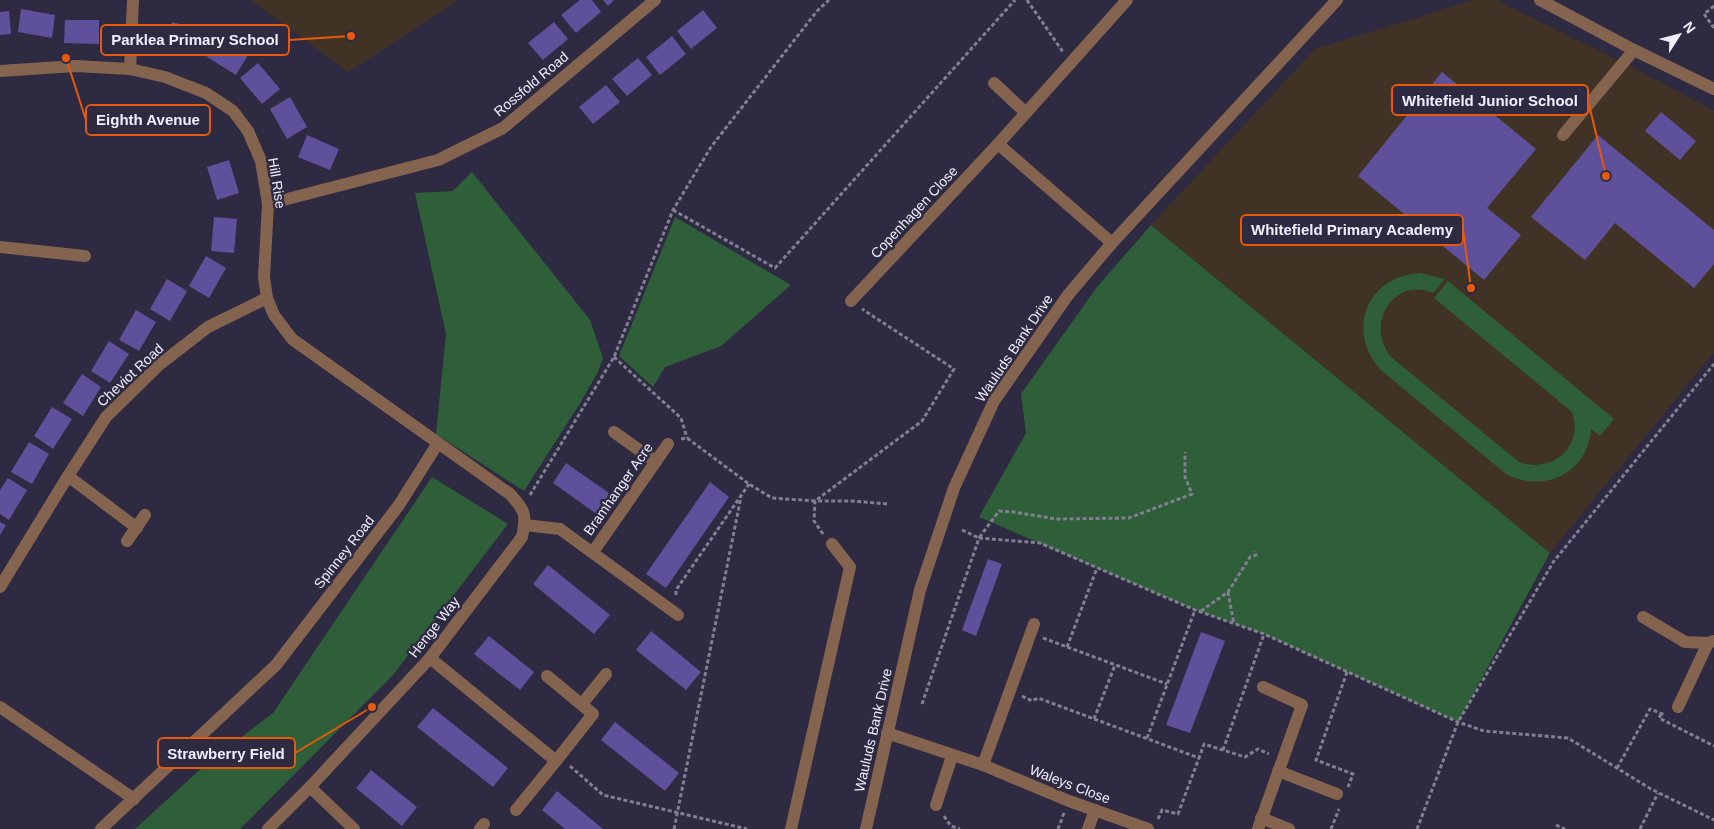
<svg xmlns="http://www.w3.org/2000/svg" width="1714" height="829" viewBox="0 0 1714 829" font-family="Helvetica,sans-serif">
<style>
.education{fill:#403325}
.green{fill:#2e5f38}
.building{fill:#5f509b}
.lines{fill:none;stroke-linecap:round;stroke-linejoin:round}
.path{stroke:#827f93;stroke-width:3;stroke-dasharray:4 2.5;stroke-linecap:butt}
.minor{stroke:#85644f;stroke-width:12}
.labels{text-anchor:middle;stroke-width:5;stroke-linejoin:round;paint-order:stroke}
.street-label{font-size:14px;fill:#efeefd;stroke:#2e2a41}
.leader{fill:none;stroke:#e8590c;stroke-width:2}
.callout-dot{fill:#e8590c;stroke:#2e2a41;stroke-width:2}
.callout{fill:#2e2a41;stroke:#e8590c;stroke-width:2}
.callout-label{font-size:15px;text-anchor:middle;font-weight:bold;fill:#efeefd}
</style>
<rect width="100%" height="100%" fill="#2e2a41"/>
<!-- education -->
<g class="education">
<path d="M 251,0 L 459,0 L 348,72 Z"/>
<path d="M 1474,0 L 1496,0 L 1632,67 L 1714,111 L 1714,352 L 1550,553 L 1151,225 L 1315,49 Z"/>
</g>
<!-- green -->
<g class="green">
<path d="M 472,172 L 590,320 L 603,358 L 598,372 L 579,405 L 524,491 L 436,434 L 446,334 L 415,193 L 453,191 Z"/>
<path d="M 675,217 L 791,285 L 721,346 L 665,367 L 653,387 L 619,356 Z"/>
<path d="M 1151,225 L 1550,553 L 1458,722 L 1264,634 L 1195,610 L 979,517 L 1026,433 L 1021,394 L 1097,287 Z"/>
<path d="M 1420,273 L 1445,279 L 1433,293 C 1395,276 1364,323 1391,357 L 1519,462 C 1552,474 1584,447 1572,412 L 1434,298 L 1448,281 L 1614,419 L 1600,436 L 1591,429 C 1588,473 1544,494 1506,474 L 1381,370 C 1345,331 1367,276 1420,273 Z"/>
<path d="M 432,477 L 508,524 L 393,675 L 240,829 L 135,829 L 205,765 L 273,713 Z"/>
</g>
<!-- building -->
<g class="building">
<path d="M 580,0 L 592,0 L 601,12 L 576,33 L 561,15 Z"/>
<path d="M 603,0 L 614,0 L 608,6 Z"/>
<path d="M 21,9 L 55,15 L 52,38 L 18,32 Z"/>
<path d="M 703,10 L 717,28 L 691,49 L 677,31 Z"/>
<path d="M 9,11 L 11,34 L 0,35 L 0,12 Z"/>
<path d="M 65,20 L 99,20 L 99,44 L 64,43 Z"/>
<path d="M 172,22 L 205,31 L 199,54 L 166,45 Z"/>
<path d="M 554,22 L 568,39 L 543,60 L 528,43 Z"/>
<path d="M 672,36 L 686,54 L 660,75 L 646,57 Z"/>
<path d="M 219,37 L 248,55 L 236,75 L 207,57 Z"/>
<path d="M 638,58 L 652,75 L 627,96 L 612,79 Z"/>
<path d="M 258,63 L 280,89 L 262,104 L 240,78 Z"/>
<path d="M 1442,72 L 1536,149 L 1487,208 L 1521,235 L 1484,280 L 1358,176 Z"/>
<path d="M 606,85 L 620,102 L 593,124 L 579,107 Z"/>
<path d="M 290,97 L 307,127 L 287,139 L 270,109 Z"/>
<path d="M 1661,112 L 1696,141 L 1680,160 L 1645,131 Z"/>
<path d="M 307,135 L 339,149 L 330,170 L 298,157 Z"/>
<path d="M 1598,135 L 1714,230 L 1714,264 L 1694,288 L 1615,223 L 1585,260 L 1531,217 Z"/>
<path d="M 229,160 L 239,193 L 217,200 L 207,167 Z"/>
<path d="M 214,217 L 237,219 L 234,253 L 211,251 Z"/>
<path d="M 206,256 L 226,268 L 209,298 L 189,286 Z"/>
<path d="M 167,279 L 187,291 L 170,321 L 150,309 Z"/>
<path d="M 136,310 L 156,322 L 139,351 L 119,340 Z"/>
<path d="M 109,341 L 129,354 L 110,383 L 91,371 Z"/>
<path d="M 82,374 L 101,387 L 83,416 L 63,403 Z"/>
<path d="M 52,407 L 72,419 L 53,449 L 34,436 Z"/>
<path d="M 29,442 L 49,454 L 32,484 L 11,472 Z"/>
<path d="M 566,463 L 619,500 L 605,520 L 553,483 Z"/>
<path d="M 8,478 L 27,490 L 9,520 L 0,514 L 0,490 Z"/>
<path d="M 710,482 L 729,497 L 666,588 L 646,574 Z"/>
<path d="M 0,522 L 6,525 L 0,535 Z"/>
<path d="M 988,559 L 1002,564 L 976,636 L 962,630 Z"/>
<path d="M 548,565 L 610,615 L 594,634 L 533,584 Z"/>
<path d="M 651,631 L 701,672 L 686,690 L 636,650 Z"/>
<path d="M 1201,632 L 1225,641 L 1190,733 L 1166,725 Z"/>
<path d="M 489,636 L 534,672 L 520,690 L 474,654 Z"/>
<path d="M 433,708 L 508,768 L 493,787 L 417,727 Z"/>
<path d="M 615,722 L 679,773 L 665,791 L 601,740 Z"/>
<path d="M 371,770 L 417,807 L 402,826 L 356,788 Z"/>
<path d="M 557,791 L 603,829 L 565,829 L 542,810 Z"/>
</g>
<g class="lines">
<!-- path -->
<g class="path">
<path d="M 1027,0 L 1063,52"/>
<path d="M 1714,6 L 1704,14 L 1714,28"/>
<path d="M 673,210 L 775,268 L 1015,0"/>
<path d="M 614,357 L 681,418 L 687,438"/>
<path d="M 681,439 L 687,438 L 749,484 L 772,498 L 815,501 L 922,421 L 954,369 L 862,309"/>
<path d="M 530,495 L 614,357 L 673,210 L 711,147 L 817,11 L 829,0"/>
<path d="M 962,530 L 979,538 L 999,511 L 1014,512 L 1056,519 L 1129,518 L 1192,494 L 1185,477 L 1185,452"/>
<path d="M 823,534 L 814,521 L 815,501 L 851,501 L 888,504"/>
<path d="M 1228,592 L 1234,624"/>
<path d="M 676,595 L 676,590 L 749,484"/>
<path d="M 1201,611 L 1228,592 L 1250,557 L 1256,555 L 1255,551"/>
<path d="M 1043,638 L 1167,684"/>
<path d="M 1067,647 L 1097,568"/>
<path d="M 1347,672 L 1316,760 L 1353,774 L 1348,787"/>
<path d="M 1022,696 L 1032,701 L 1038,698 L 1199,758 L 1204,744 L 1245,757 L 1258,749 L 1269,754"/>
<path d="M 922,704 L 979,538 L 1040,543 L 1195,610 L 1264,634 L 1458,722 L 1484,731 L 1568,738 L 1651,789 L 1714,820"/>
<path d="M 1661,714 L 1659,718 L 1714,746"/>
<path d="M 1094,719 L 1115,665"/>
<path d="M 1147,738 L 1195,610"/>
<path d="M 1223,750 L 1264,634"/>
<path d="M 570,766 L 603,795 L 747,829"/>
<path d="M 1617,768 L 1650,709 L 1665,715"/>
<path d="M 944,816 L 951,826 L 960,829"/>
<path d="M 1158,819 L 1162,810 L 1178,814 L 1199,758"/>
<path d="M 1556,825 L 1565,829"/>
<path d="M 674,829 L 741,497"/>
<path d="M 1058,829 L 1064,813"/>
<path d="M 1331,829 L 1339,809"/>
<path d="M 1417,829 L 1458,722 L 1554,561 L 1714,364"/>
<path d="M 1640,829 L 1658,793"/>
</g>
<!-- minor -->
<g class="minor">
<path d="M 1540,0 L 1634,50 L 1714,89"/>
<path d="M 130,69 L 133,0"/>
<path d="M 0,71 L 75,66 L 130,69 L 165,77 L 206,93 L 233,111 L 248,131 L 261,161 L 268,204 L 264,277 L 267,298 L 274,315 L 292,339 L 510,494 C 525,511 527,514 522,537 L 430,658 L 310,787 L 268,829"/>
<path d="M 994,83 L 1026,113"/>
<path d="M 1563,135 L 1634,50"/>
<path d="M 268,204 L 438,160 L 503,128 L 655,0"/>
<path d="M 1112,243 L 998,144 L 1127,0"/>
<path d="M 0,247 L 85,256"/>
<path d="M 851,301 L 998,144"/>
<path d="M 614,432 L 656,462"/>
<path d="M 68,476 L 137,528"/>
<path d="M 525,525 L 560,529 L 678,615"/>
<path d="M 127,541 L 145,515"/>
<path d="M 593,552 L 668,444"/>
<path d="M 0,587 L 68,476 L 106,417 L 159,365 L 208,327 L 267,298"/>
<path d="M 1643,617 L 1685,642 L 1708,643 L 1714,641"/>
<path d="M 430,658 L 556,761 L 593,714 L 547,676"/>
<path d="M 582,704 L 606,674"/>
<path d="M 0,707 L 134,799"/>
<path d="M 1678,707 L 1708,643"/>
<path d="M 887,733 L 983,765 L 1069,801 L 1148,829"/>
<path d="M 983,765 L 1034,624"/>
<path d="M 1278,771 L 1337,794"/>
<path d="M 310,787 L 354,829"/>
<path d="M 936,805 L 952,756"/>
<path d="M 516,810 L 556,761"/>
<path d="M 1261,818 L 1289,829"/>
<path d="M 101,829 L 276,665 L 399,505 L 438,443"/>
<path d="M 480,829 L 484,824"/>
<path d="M 791,829 L 850,567 L 832,544"/>
<path d="M 866,829 L 920,590 L 954,488 L 994,401 L 1068,295 L 1112,243 L 1337,0"/>
<path d="M 1088,829 L 1095,810"/>
<path d="M 1258,829 L 1302,705 L 1263,687"/>
</g>
</g>
<g class="labels">
<!-- street labels -->
<g class="street-label">
<text transform="translate(531 84) rotate(-40)" y="5">Rossfold Road</text>
<text transform="translate(277 183) rotate(81)" y="5">Hill Rise</text>
<text transform="translate(914 212) rotate(-47)" y="5">Copenhagen Close</text>
<text transform="translate(1014 348) rotate(-56)" y="5">Wauluds Bank Drive</text>
<text transform="translate(130 375) rotate(-43)" y="5">Cheviot Road</text>
<text transform="translate(618 489) rotate(-55)" y="5">Bramhanger Acre</text>
<text transform="translate(344 552) rotate(-52)" y="5">Spinney Road</text>
<text transform="translate(434 627) rotate(-52)" y="5">Henge Way</text>
<text transform="translate(873 730) rotate(-77)" y="5">Wauluds Bank Drive</text>
<text transform="translate(1070 784) rotate(21)" y="5">Waleys Close</text>
</g>
</g>
<!-- callouts -->
<path class="leader" d="M351 36L289 40M1606 176L1588 100M66 58L86 120M1471 288L1463 230M372 707L295 753"/>
<g class="callout-dot">
<circle cx="351" cy="36" r="5"/>
<circle cx="1606" cy="176" r="5"/>
<circle cx="66" cy="58" r="5"/>
<circle cx="1471" cy="288" r="5"/>
<circle cx="372" cy="707" r="5"/>
</g>
<g class="callout">
<rect x="101" y="25" width="188" height="30" rx="5"/>
<rect x="1392" y="85" width="196" height="30" rx="5"/>
<rect x="86" y="105" width="124" height="30" rx="5"/>
<rect x="1241" y="215" width="222" height="30" rx="5"/>
<rect x="158" y="738" width="137" height="30" rx="5"/>
</g>
<g class="callout-label">
<text x="195" y="45">Parklea Primary School</text>
<text x="1490" y="106">Whitefield Junior School</text>
<text x="148" y="125">Eighth Avenue</text>
<text x="1352" y="235">Whitefield Primary Academy</text>
<text x="226" y="759">Strawberry Field</text>
</g>
<!-- north arrow -->
<g transform="translate(1679 35) rotate(54)" stroke="#2e2a41" stroke-width="4" paint-order="stroke">
<path d="M0-4L9 19L0 12L-9 19Z" fill="#efeefd"/>
<text y="-8" font-size="14" font-weight="bold" text-anchor="middle" fill="#efeefd">N</text>
</g>
</svg>
